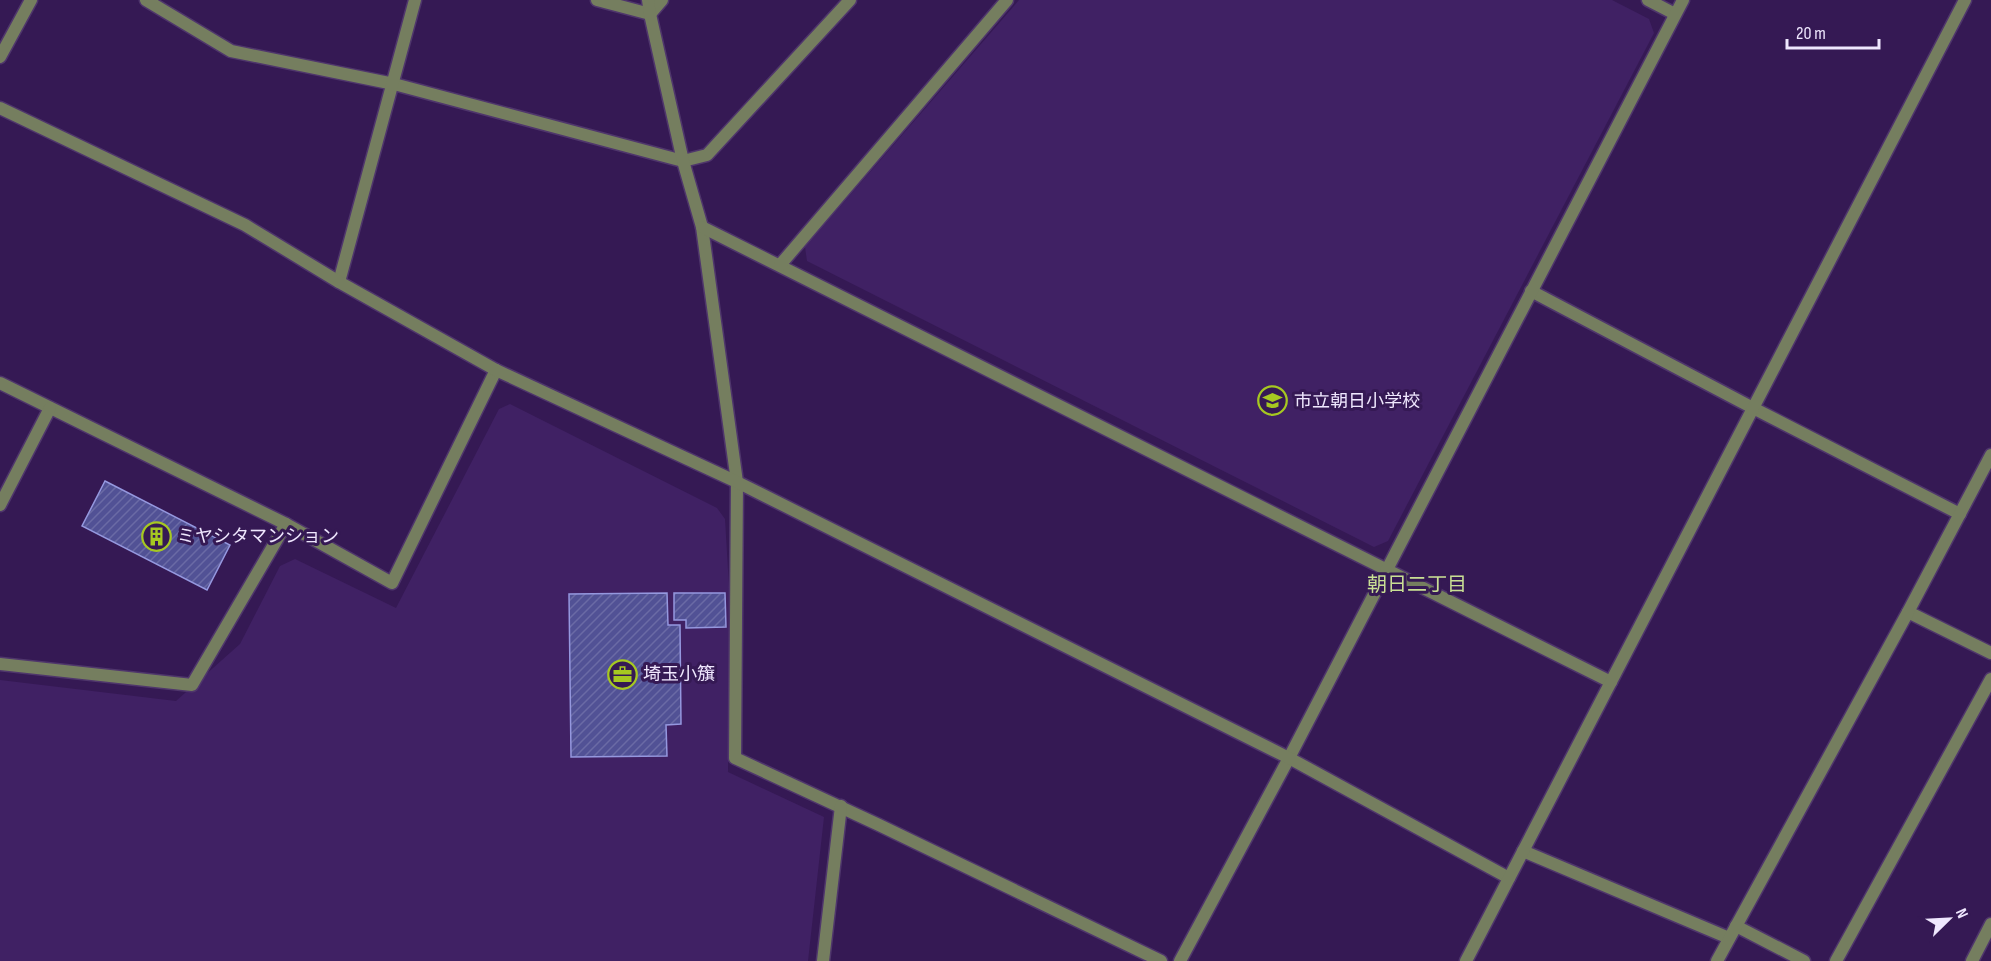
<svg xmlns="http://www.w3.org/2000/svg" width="1991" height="961" viewBox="0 0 1991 961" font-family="'Sofia Sans Condensed','Noto Sans JP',sans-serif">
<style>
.built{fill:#402164}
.building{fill:url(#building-hatch);stroke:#9598df;stroke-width:1.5}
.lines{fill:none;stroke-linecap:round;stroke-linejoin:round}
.service-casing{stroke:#4f366c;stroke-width:15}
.minor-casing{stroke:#4f366c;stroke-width:15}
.tertiary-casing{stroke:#4f366c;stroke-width:15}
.service{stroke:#757e5f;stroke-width:12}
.minor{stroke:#757e5f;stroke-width:12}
.tertiary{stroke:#757e5f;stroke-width:12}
.labels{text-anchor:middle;stroke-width:6;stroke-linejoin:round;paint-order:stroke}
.poi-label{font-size:18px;fill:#efe7fe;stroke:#351954;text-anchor:start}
.neighbourhood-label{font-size:20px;fill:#c9df94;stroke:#351954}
</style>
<defs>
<pattern id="building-hatch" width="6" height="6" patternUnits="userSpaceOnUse" patternTransform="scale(1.5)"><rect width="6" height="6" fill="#515195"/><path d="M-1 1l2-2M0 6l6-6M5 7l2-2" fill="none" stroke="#6a6aa5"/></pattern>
</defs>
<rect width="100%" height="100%" fill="#351954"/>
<!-- built -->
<g class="built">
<path d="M 1019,0 L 1612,0 L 1649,19 L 1654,33 L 1388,541 L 1374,547 L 807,261 L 805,247 Z"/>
<path d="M 510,404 L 717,508 L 725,519 L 729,587 L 728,772 L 824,817 L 808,961 L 0,961 L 0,680 L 176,701 L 240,644 L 280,566 L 295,559 L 396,608 L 499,409 Z"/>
</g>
<!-- building -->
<g class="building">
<path d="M 105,481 L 230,545 L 207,590 L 82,526 Z"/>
<path d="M 667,593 L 668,625 L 680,625 L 681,724 L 666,725 L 667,756 L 571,757 L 569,594 Z"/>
<path d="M 674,593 L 725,593 L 726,627 L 686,628 L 686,620 L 674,620 Z"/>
</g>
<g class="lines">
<defs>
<path id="service" d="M 1523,851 L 1729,938"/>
<g id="minor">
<path d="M 146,0 L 231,51 L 394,84 L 683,161 L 707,155 L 850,0"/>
<path d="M 597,0 L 650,14 L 662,0"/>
<path d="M 648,0 L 650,14 L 683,161 L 702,227 L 737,482 L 735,758 L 879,825 L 1161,961"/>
<path d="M 1648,0 L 1675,14"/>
<path d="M 0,57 L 31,0"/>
<path d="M 702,227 L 1611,682"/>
<path d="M 780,265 L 1007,0"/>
<path d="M 339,282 L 415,0"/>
<path d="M 1531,291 L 1753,408 L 1960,514"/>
<path d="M 0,383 L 286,524"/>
<path d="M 0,505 L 50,408"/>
<path d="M 1908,612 L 1991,653"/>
<path d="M 0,664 L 192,685 L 286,524 L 392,583 L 496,370"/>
<path d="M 1736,926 L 1804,961"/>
<path d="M 823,961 L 841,806"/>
<path d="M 1180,961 L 1289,758 L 1683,0"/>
<path d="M 1717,961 L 1908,612 L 1991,455"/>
<path d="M 1836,961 L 1991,679"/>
<path d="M 1972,961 L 1991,924"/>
</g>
<g id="tertiary">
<path d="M 0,108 L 245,225 L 339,282 L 496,370 L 737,482 L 1289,758 L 1509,878"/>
<path d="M 1466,961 L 1965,0"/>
</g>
</defs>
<!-- service casing -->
<use href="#service" class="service-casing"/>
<!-- minor casing -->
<use href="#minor" class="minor-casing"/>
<!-- tertiary casing -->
<use href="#tertiary" class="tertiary-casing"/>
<!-- service -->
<use href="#service" class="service"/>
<!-- minor -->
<use href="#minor" class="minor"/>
<!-- tertiary -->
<use href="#tertiary" class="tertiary"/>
</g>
<!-- icons -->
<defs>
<symbol id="school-ring" viewBox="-11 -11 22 22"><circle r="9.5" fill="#351954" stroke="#a6c821" stroke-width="1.5"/><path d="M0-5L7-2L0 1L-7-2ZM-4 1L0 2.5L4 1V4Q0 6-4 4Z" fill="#a6c821"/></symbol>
<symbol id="building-ring" viewBox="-11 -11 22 22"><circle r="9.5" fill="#351954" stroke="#a6c821" stroke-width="1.5"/><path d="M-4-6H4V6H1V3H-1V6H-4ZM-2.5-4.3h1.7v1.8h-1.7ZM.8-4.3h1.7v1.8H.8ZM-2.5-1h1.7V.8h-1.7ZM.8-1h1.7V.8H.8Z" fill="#a6c821"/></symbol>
<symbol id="office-ring" viewBox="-11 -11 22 22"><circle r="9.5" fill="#351954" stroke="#a6c821" stroke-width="1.5"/><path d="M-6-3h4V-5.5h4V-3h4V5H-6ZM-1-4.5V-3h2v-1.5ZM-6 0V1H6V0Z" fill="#a6c821"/></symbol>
</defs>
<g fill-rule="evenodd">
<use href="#school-ring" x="1256" y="384" width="33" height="33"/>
<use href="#building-ring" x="140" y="520" width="33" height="33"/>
<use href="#office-ring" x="606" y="658" width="33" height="33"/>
</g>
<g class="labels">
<!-- poi labels -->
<g class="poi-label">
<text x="1294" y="407">市立朝日小学校</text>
<text x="177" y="542">ミヤシタマンション</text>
<text x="643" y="680">埼玉小籏</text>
</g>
<!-- neighbourhood labels -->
<g class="neighbourhood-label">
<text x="1417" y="591">朝日二丁目</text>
</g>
</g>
<!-- north arrow -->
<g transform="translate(1949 919) rotate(66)" stroke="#351954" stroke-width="4.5" paint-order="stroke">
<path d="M0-4.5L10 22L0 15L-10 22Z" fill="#efe7fe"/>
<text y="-9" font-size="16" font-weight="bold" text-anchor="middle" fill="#efe7fe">N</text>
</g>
<!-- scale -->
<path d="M1787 39v9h92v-9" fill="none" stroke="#efe7fe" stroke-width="3"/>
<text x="1796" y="39" font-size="18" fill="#efe7fe" stroke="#351954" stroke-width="4.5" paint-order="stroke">20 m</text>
</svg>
